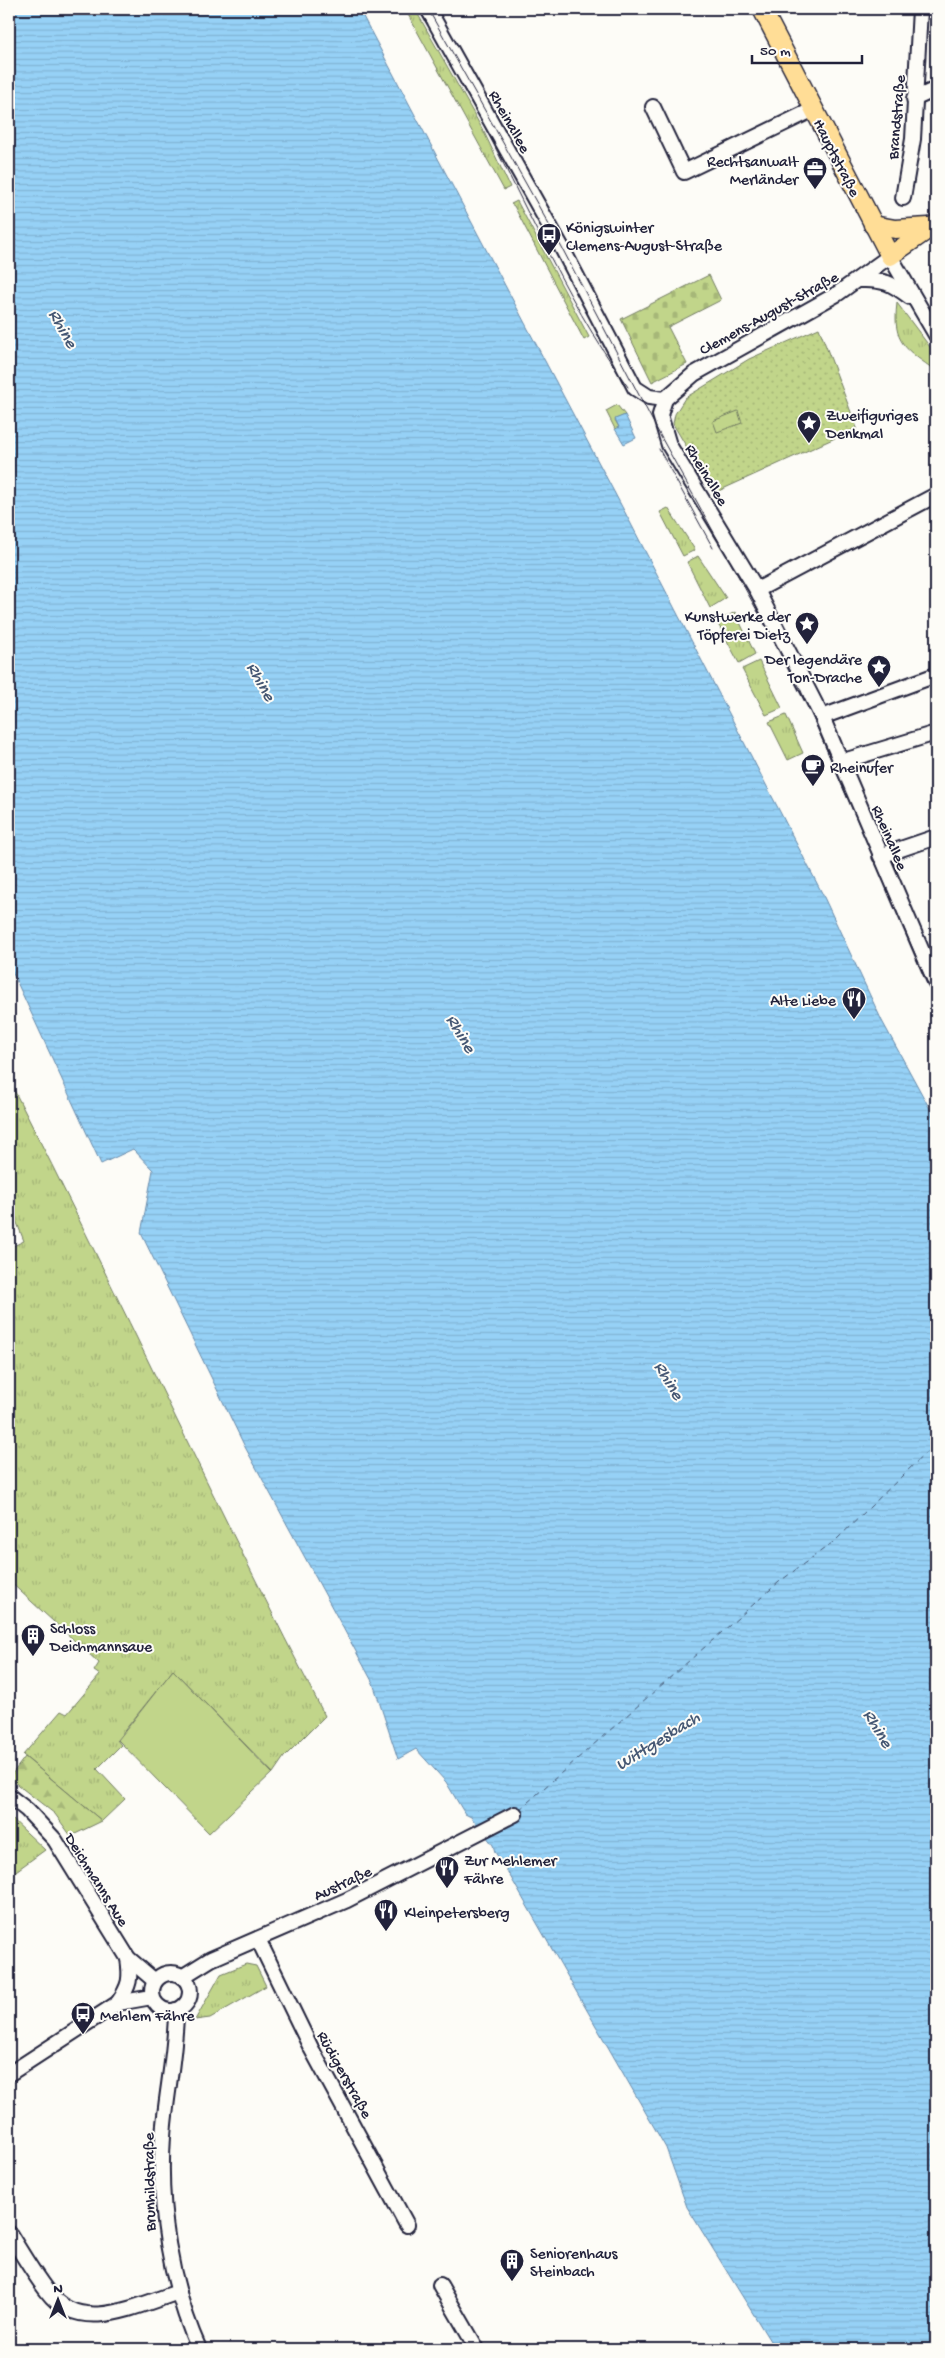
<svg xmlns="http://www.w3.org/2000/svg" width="945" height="2358" viewBox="0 0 945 2358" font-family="'Gochi Hand',sans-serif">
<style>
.grass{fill:url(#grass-tufts);stroke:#727c62}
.forest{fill:url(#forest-firs);stroke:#727c62}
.cemetery{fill:url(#cemetery-stones);stroke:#727c62}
.park{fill:url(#park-dots);stroke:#727c62}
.garden{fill:#c1d58a;stroke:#727c62}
.water{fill:url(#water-rules);stroke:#688bab}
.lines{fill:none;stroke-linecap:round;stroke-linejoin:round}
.ferry{stroke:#455773;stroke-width:1;stroke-dasharray:6 5;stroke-linecap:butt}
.minor-casing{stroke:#22223b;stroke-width:18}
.major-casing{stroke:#22223b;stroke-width:21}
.minor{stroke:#fdfcf7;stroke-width:14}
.major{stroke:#ffdd96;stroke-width:18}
.tram{stroke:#22223b;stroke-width:1}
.labels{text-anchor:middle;stroke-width:4;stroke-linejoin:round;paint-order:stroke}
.street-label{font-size:16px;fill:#22223b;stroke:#fdfcf7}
.poi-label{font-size:16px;fill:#22223b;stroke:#fdfcf7;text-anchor:start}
.water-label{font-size:18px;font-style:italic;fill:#455773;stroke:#fdfcf7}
</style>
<defs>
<pattern id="grass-tufts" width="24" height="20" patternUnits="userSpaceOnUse" patternTransform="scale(1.25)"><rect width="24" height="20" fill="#c1d58a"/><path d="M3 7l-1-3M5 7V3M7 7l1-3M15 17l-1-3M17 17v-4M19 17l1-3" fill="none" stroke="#a6b778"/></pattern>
<pattern id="forest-firs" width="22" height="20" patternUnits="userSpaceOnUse" patternTransform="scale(1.25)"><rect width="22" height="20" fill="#c1d58a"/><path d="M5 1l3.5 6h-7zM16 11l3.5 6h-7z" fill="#a6b778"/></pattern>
<pattern id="cemetery-stones" width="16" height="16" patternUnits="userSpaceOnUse" patternTransform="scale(1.25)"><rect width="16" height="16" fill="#c1d58a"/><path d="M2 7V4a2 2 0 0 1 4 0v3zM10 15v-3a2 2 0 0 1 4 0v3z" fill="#a6b778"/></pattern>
<pattern id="park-dots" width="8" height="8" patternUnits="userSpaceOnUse" patternTransform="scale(1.25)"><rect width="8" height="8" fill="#c1d58a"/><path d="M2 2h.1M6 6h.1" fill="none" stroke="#a6b778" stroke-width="1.8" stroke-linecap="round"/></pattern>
<pattern id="water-rules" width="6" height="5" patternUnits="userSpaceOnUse" patternTransform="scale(1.25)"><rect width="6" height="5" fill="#96d1f6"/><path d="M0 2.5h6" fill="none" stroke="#81b3d4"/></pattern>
</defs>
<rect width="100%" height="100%" fill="#fdfcf7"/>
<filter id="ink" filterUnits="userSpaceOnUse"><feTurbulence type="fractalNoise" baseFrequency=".02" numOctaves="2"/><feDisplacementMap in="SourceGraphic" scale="10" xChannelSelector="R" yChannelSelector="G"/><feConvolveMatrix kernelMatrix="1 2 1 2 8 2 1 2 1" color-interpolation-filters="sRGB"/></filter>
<g filter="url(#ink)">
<!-- grass -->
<g class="grass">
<path d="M 405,9 L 415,9 L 484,132 L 510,187 L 504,190 Z"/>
<path d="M 517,201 L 589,337 L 584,340 L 514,206 L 511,204 Z"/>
<path d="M 897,303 L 936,355 L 936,371 C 906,349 892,344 897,303 Z"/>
<path d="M 617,405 L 625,415 L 615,420 L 619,427 L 615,429 L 606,411 Z"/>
<path d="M 668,508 L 695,550 L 683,556 L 660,512 Z"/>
<path d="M 698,556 L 726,598 L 710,608 L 687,562 Z"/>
<path d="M 735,612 L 755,654 L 739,663 L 717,622 Z"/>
<path d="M 759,661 L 782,708 L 766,715 L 742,669 Z"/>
<path d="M 786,715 L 803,753 L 788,760 L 769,722 Z"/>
<path d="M 12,1086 C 119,1295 216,1508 325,1716 L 284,1757 L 273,1773 L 173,1670 L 117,1740 L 121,1745 L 97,1769 L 125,1799 L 102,1821 L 23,1755 L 61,1711 L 67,1714 L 100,1675 L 94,1671 L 99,1663 L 9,1581 L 9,1248 L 24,1241 L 9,1202 L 9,1090 Z"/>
<path d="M 9,1816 L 45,1850 L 9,1876 Z"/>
<path d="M 246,1964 L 256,1966 L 266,1986 L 210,2018 L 195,2020 L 221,1974 Z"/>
</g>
<!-- forest -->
<path class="forest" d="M 25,1757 L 102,1821 L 71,1836 L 55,1814 L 9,1778 Z"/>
<!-- cemetery -->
<path class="cemetery" d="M 709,275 L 721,300 L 668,327 L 687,364 L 652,382 L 621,319 Z"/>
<!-- park -->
<path class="park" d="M 819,328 L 857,428 L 714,493 L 673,424 L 675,414 L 685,398 L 749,359 Z"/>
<!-- garden -->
<g class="garden">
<path d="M 738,411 L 742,423 L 717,432 L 713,421 Z"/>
<path d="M 173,1670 L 272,1773 L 209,1833 L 118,1740 Z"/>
</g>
<!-- water -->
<g class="water">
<path d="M 9,9 L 359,9 L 630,522 L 822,893 L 882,1021 L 936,1120 L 936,2349 L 775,2349 L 687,2207 L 666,2148 L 506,1869 L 495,1852 L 493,1845 L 471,1817 L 465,1814 L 446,1782 L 416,1749 L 398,1759 L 373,1683 L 245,1447 L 141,1233 L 153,1170 L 133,1149 L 101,1164 L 9,965 Z"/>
<path d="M 625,415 L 636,438 L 624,444 L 615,429 L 619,427 L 615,419 Z"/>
</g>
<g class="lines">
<!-- ferry -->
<path class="ferry" d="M 519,1810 L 779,1582 L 836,1540 L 936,1443"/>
<defs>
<g id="minor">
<path d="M 428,9 L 562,248 L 635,388 L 649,397 L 665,399"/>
<path d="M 914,99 L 936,89"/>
<path d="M 653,107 L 684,172 L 814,109"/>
<path d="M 903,198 L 913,139 L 920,9"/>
<path d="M 859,280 C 884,279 891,283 910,297"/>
<path d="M 665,399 L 660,415 L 669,445 L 757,590 L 822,717 L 936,984"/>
<path d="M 665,399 L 694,374 L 837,294 L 890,256 L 936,335"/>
<path d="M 757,590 L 936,495"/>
<path d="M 822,717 L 936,675"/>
<path d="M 840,762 L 936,733"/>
<path d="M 880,856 L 936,837"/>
<path d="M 9,1796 L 27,1810 L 55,1840 L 128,1958 L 155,1981"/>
<path d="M 258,1939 L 311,2048 L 407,2225"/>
<circle cx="171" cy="1992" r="19"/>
<path d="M 182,1977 L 211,1959 L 347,1900 L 515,1814"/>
<path d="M 118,2003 C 130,1985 131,1979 128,1958"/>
<path d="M 176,2010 C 176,2052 166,2094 163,2136 C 158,2207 170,2284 199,2349"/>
<path d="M 9,2074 L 118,2003 L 152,1997"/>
<path d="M 9,2233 C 21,2252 33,2273 47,2291 C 80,2336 137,2305 179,2292"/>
<path d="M 440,2285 L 477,2349"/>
</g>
<g id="major">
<path d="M 762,9 L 890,256 L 936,224"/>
<path d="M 873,225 L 895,229 L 929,227"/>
</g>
</defs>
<!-- minor casing -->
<use href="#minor" class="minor-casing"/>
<!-- major casing -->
<use href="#major" class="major-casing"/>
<!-- minor -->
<use href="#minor" class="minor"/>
<!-- major -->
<use href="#major" class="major"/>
<!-- tram -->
<g class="tram">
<path d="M 419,9 L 428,24"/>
<path d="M 428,9 L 562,248 L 661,437 L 799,686 L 936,1002"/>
<path d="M 462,85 C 519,186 560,293 628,387"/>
<path d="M 659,449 L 713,548"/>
</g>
</g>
</g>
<!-- icons -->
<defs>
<symbol id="office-pin" viewBox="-11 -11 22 30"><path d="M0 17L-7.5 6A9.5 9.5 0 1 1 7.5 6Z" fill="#22223b" stroke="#fdfcf7"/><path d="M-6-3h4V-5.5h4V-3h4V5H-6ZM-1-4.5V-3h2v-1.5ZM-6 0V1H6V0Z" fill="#fff"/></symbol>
<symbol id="bus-pin" viewBox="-11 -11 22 30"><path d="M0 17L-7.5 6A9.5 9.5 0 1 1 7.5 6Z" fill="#22223b" stroke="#fdfcf7"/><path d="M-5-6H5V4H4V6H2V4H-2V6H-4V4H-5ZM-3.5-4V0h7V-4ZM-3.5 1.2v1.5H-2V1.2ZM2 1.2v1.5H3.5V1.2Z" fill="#fff"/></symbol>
<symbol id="sight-pin" viewBox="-11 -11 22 30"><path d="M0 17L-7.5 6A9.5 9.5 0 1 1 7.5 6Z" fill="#22223b" stroke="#fdfcf7"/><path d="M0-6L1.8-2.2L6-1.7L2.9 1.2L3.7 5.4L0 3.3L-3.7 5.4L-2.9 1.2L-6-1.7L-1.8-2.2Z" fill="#fff"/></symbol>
<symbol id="cafe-pin" viewBox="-11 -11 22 30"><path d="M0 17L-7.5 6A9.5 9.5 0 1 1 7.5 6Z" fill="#22223b" stroke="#fdfcf7"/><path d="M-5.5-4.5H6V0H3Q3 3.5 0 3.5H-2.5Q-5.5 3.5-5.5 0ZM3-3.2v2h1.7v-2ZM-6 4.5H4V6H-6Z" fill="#fff"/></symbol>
<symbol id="restaurant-pin" viewBox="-11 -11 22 30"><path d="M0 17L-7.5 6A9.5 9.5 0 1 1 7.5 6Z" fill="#22223b" stroke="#fdfcf7"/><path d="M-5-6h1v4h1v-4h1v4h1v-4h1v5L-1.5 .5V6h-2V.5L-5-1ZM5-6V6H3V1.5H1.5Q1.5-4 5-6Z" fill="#fff"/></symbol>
<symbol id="building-pin" viewBox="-11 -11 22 30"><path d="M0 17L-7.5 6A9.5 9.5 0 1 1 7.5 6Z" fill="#22223b" stroke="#fdfcf7"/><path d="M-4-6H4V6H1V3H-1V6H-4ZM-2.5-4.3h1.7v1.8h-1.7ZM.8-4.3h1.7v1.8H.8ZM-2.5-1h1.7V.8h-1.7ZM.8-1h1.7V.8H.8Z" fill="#fff"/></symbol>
</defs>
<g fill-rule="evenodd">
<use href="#office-pin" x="801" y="155" width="28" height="38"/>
<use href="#bus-pin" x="535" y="221" width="28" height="38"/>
<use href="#sight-pin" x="795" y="409" width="28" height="38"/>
<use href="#sight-pin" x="793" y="610" width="28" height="38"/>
<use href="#sight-pin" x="865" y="653" width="28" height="38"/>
<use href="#cafe-pin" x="799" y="752" width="28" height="38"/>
<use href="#restaurant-pin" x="840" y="985" width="28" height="38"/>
<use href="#building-pin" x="19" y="1622" width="28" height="38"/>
<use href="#restaurant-pin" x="433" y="1854" width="28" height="38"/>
<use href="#restaurant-pin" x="372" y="1897" width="28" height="38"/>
<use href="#bus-pin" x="69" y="2000" width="28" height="38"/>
<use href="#building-pin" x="498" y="2247" width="28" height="38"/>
</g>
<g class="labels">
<!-- street labels -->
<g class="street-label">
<text transform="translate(895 117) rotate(-85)" y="6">Brandstraße</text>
<text transform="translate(511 121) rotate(61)" y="6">Rheinallee</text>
<text transform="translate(838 157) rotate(63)" y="6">Hauptstraße</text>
<text transform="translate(768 312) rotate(-29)" y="6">Clemens-August-Straße</text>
<text transform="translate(708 474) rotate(59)" y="6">Rheinallee</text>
<text transform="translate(891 837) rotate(67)" y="6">Rheinallee</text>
<text transform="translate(98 1879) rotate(58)" y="6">Deichmanns Aue</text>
<text transform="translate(342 1882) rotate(-25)" y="6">Austraße</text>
<text transform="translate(346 2074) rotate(61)" y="6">Rüdigerstraße</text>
<text transform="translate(148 2182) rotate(-91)" y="6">Brunhildstraße</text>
</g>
<!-- poi labels -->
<g class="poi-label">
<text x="798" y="166" text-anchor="end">Rechtsanwalt<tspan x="798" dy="18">Merländer</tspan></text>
<text x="566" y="232">Königswinter<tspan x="566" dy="18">Clemens-August-Straße</tspan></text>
<text x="826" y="420">Zweifiguriges<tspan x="826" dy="18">Denkmal</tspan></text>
<text x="790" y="621" text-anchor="end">Kunstwerke der<tspan x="790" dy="18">Töpferei Dietz</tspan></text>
<text x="862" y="664" text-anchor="end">Der legendäre<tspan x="862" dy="18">Ton-Drache</tspan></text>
<text x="830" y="772">Rheinufer</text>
<text x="836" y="1005" text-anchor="end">Alte Liebe</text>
<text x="50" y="1633">Schloss<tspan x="50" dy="18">Deichmannsaue</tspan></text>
<text x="464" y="1865">Zur Mehlemer<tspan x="464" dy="18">Fähre</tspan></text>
<text x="404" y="1917">Kleinpetersberg</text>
<text x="100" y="2020">Mehlem Fähre</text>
<text x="530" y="2258">Seniorenhaus<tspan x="530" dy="18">Steinbach</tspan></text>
</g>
<!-- water labels -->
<g class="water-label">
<text transform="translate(64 328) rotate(61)" y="6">Rhine</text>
<text transform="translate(262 681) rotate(61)" y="6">Rhine</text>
<text transform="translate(462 1033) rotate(59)" y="6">Rhine</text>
<text transform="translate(670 1380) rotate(59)" y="6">Rhine</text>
<text transform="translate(879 1728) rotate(59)" y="6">Rhine</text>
<text transform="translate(657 1740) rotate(-32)" y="6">Wittgesbach</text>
</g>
</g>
<!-- margin -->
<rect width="945" height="2358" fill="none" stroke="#fdfcf7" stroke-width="30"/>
<rect x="15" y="15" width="915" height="2328" fill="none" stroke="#22223b" stroke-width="2" filter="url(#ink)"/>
<!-- north arrow -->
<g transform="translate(58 2300)" stroke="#fdfcf7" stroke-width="4" paint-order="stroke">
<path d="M0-4L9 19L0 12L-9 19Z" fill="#22223b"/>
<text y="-8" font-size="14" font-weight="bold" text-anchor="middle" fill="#22223b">N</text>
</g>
<!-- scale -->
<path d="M752 55v8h110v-8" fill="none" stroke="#22223b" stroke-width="2.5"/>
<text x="760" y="55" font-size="15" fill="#22223b" stroke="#fdfcf7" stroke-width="4" paint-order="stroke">50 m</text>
</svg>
